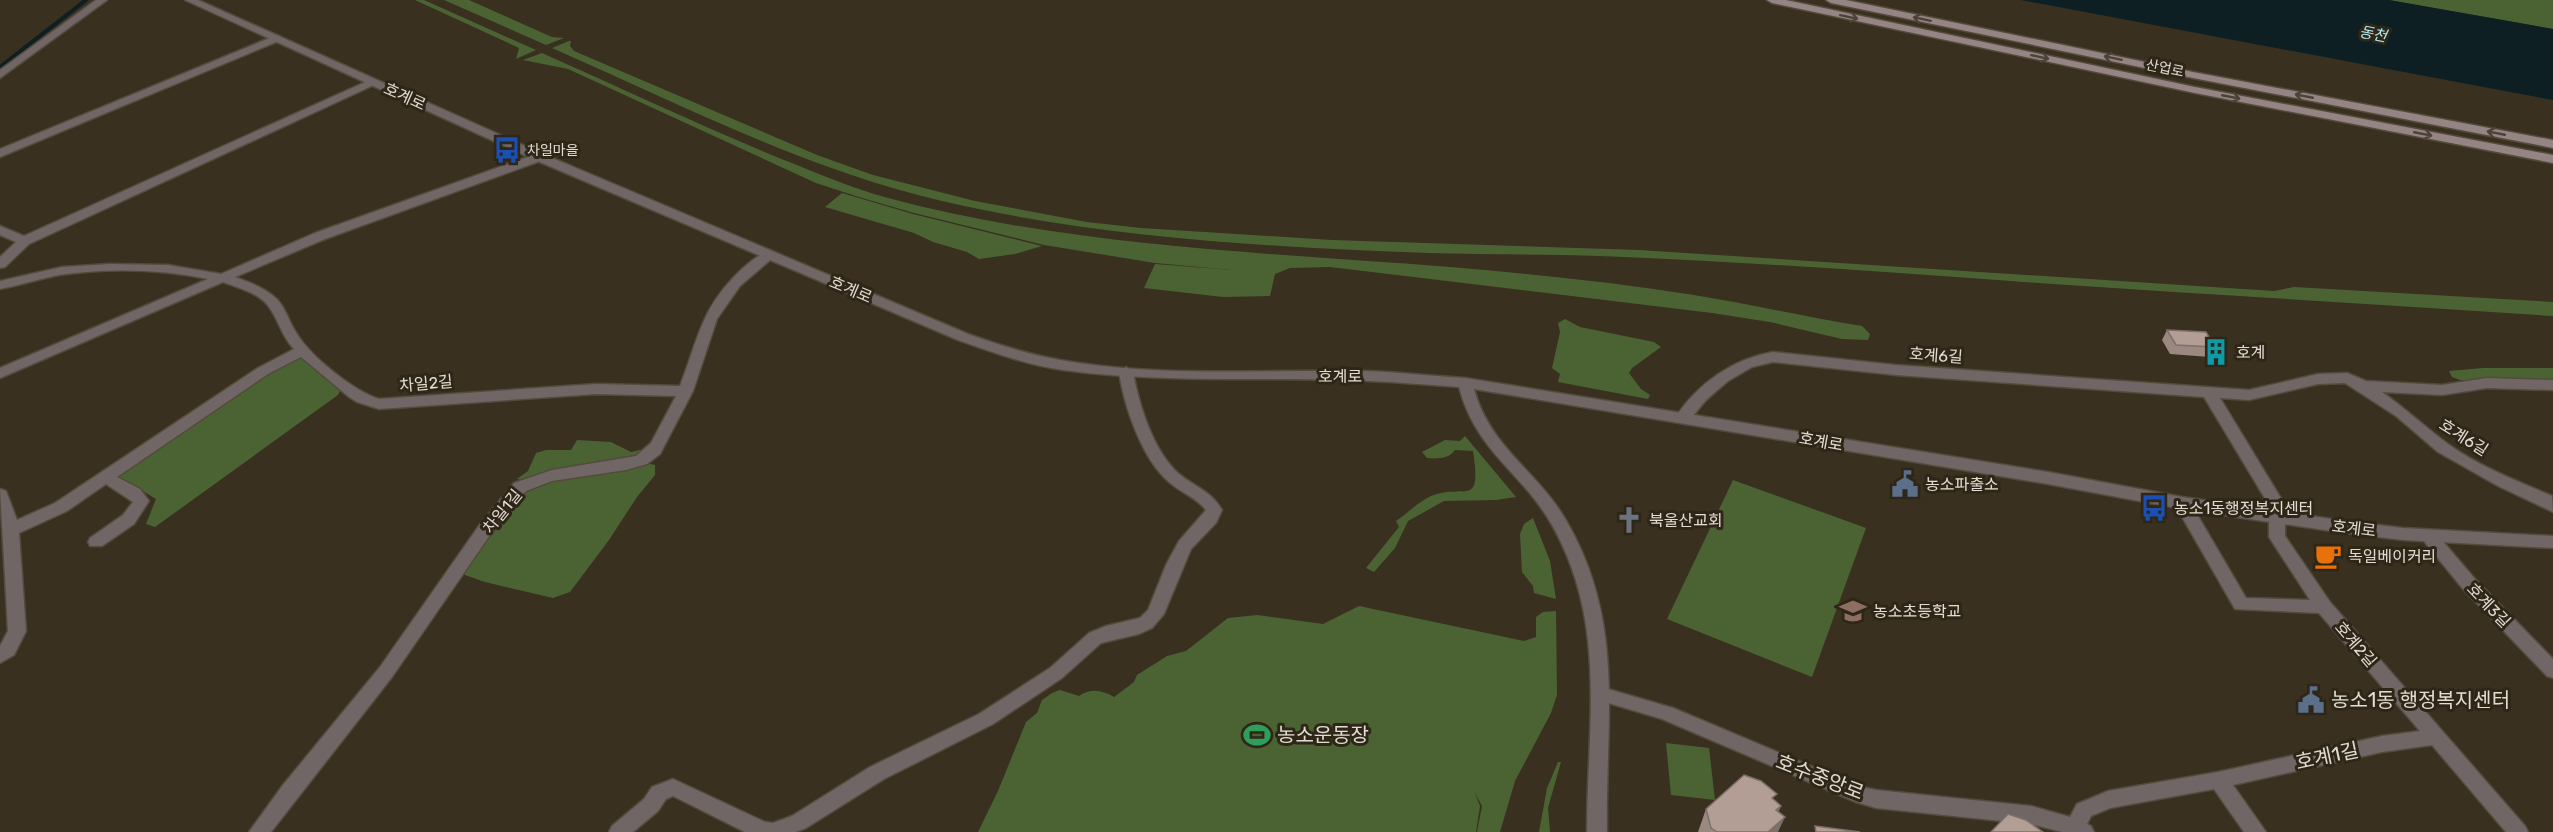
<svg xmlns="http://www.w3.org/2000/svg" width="2553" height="832" viewBox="0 0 2553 832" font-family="Rubik,'Noto Sans KR',sans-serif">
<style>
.green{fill:#4b6333}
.water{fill:#0d1f23}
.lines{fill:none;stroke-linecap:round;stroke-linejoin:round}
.stream{stroke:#0d1f23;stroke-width:4}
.minor-casing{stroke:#544b3c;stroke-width:3}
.tertiary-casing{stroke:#544b3c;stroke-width:3}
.secondary-casing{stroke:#544b3c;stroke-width:3}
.minor{fill:#706666;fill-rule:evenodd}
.tertiary{fill:#706666;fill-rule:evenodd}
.secondary{fill:#948484;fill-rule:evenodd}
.wall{fill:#9a8881}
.shaded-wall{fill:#7d6f69}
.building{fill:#b39e96;stroke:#7d6f69;stroke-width:1.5}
.oneway{stroke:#4d4238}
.labels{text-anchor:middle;stroke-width:6;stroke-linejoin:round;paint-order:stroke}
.far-street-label{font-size:14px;fill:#e1dbd2;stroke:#2e2617}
.far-poi-label{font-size:14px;fill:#e1dbd2;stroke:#2e2617;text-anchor:start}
.far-water-label{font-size:15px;font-style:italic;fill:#afe9f7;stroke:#2e2617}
.street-label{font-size:16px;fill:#e1dbd2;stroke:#2e2617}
.poi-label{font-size:16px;fill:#e1dbd2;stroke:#2e2617;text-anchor:start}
.near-poi-label{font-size:20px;fill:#e1dbd2;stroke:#2e2617;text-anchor:start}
.near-street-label{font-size:20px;fill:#e1dbd2;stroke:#2e2617}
</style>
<rect width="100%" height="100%" fill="#393020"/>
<!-- green -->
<g class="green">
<path d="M 415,0 L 424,0 L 536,50 L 516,59 L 519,48 Z"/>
<path d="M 444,0 L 469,0 L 552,37 L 564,38 L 546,45 Z"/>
<path d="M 2389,0 L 2553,0 L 2553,29 Z"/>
<path d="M 569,41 L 571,41 L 570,46 L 574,51 L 817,155 L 873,175 L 975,201 L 1087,222 L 1141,228 L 1332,240 L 1639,250 L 2274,291 L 2294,287 L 2553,302 L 2553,316 C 2386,305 2219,295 2053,284 C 1910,274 1767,263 1624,257 C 1559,254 1494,255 1429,253 C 1267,247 1101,238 942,201 C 806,169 679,104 552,48 Z"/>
<path d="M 542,53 C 621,88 699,125 779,158 C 815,172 851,188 888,198 C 1071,247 1262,252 1450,267 C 1531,274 1613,282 1694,295 C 1750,304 1806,317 1862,326 L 1870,334 L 1868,340 L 1842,339 L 1770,322 L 1712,313 L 1330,267 L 1290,268 L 1275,274 L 1270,296 L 1223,297 L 1144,288 L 1155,264 L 1232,270 L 1155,263 L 1044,245 L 914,213 L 862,198 L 816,183 L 568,69 L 523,60 Z"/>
<path d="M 842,193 L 913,214 L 1042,246 L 1015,254 L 979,259 L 967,252 L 933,242 L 914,233 L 825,207 Z"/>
<path d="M 1565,319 L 1580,327 L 1654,342 L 1661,347 L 1632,368 L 1629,373 L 1641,389 L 1650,395 L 1648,399 L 1558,382 L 1560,374 L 1552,368 L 1560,332 L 1558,323 Z"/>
<path d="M 303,355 L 341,389 L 338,395 L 155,527 L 146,524 L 156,499 L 116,475 L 264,372 Z"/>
<path d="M 2483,368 L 2553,368 L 2553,382 L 2460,380 L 2452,377 L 2449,371 Z"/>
<path d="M 1465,436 L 1516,497 L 1496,500 L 1444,501 L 1408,521 L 1395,548 L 1374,572 L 1366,568 L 1399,527 L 1396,521 C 1408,513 1418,502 1431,496 C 1465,483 1482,510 1473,451 L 1455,450 C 1449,459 1437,459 1427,458 L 1422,452 L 1445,440 L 1460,441 Z"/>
<path d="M 577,440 L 611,442 L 631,452 L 644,449 L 647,454 L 522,480 L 517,479 L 528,471 L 536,453 L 546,450 L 571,450 Z"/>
<path d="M 646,463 L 655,465 L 655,475 L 637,497 L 609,540 L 570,592 L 553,598 L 485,582 L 465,575 L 462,571 L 520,494 L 535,483 Z"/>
<path d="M 1733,480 L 1866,528 L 1812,677 L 1667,619 Z"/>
<path d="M 1533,518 L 1550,561 L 1556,599 L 1534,593 L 1533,586 L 1522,572 L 1520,534 L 1524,524 Z"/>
<path d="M 1359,606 L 1524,641 L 1536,637 L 1536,617 L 1543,612 L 1556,611 L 1557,695 L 1551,713 L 1515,781 L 1500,832 L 1477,832 L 1482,806 L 1475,793 L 1480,806 L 1476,832 L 978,832 L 998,791 L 1026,722 L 1037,713 L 1042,700 L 1052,693 L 1060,690 L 1079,696 C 1091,688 1102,690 1114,697 L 1134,682 L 1137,675 L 1167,656 L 1186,651 L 1228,618 L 1257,615 L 1323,624 Z"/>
<path d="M 1666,743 L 1709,748 L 1715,800 L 1671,795 Z"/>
<path d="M 1558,762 L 1561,762 L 1548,808 L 1550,832 L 1539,832 L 1547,788 Z"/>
</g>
<!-- water -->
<path class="water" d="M 2021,0 L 2389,0 L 2553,29 L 2553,100 Z"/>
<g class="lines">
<!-- stream -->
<path class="stream" d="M 0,67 L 86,0"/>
<defs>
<g id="minor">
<path d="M 96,0 L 107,0 L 0,78 L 0,70 Z"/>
<path d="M 277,35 L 282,38 L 281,40 L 0,157 L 0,149 Z"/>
<path d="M 372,79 L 378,82 L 376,84 L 29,244 L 5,267 L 0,268 L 0,257 L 16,242 L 0,235 L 0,226 L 24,236 Z"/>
<path d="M 539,153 L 545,157 L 543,160 L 325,239 L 235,277 C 248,282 261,286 272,295 C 285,304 288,321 297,334 C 310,356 355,392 379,399 L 596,384 L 680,386 C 699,337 701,307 742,269 C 750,262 759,254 769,251 L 776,255 L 740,286 L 717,319 L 693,391 L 660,454 L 647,464 L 626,470 L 552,481 L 526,491 L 490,535 L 392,677 L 271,832 L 249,832 L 283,785 L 380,667 L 478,527 L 514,483 L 552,470 L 636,456 L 651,443 L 676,396 L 596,394 L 379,409 L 357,402 L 349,397 L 301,357 L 268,374 L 117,477 L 140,489 L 149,501 L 134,524 L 102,546 L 90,546 L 88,542 L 90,538 L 123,515 L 133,502 L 106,484 L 67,511 L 19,533 L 26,631 L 14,655 L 0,663 L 0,646 L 8,631 L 0,489 L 6,491 L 17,520 L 55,503 L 258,368 L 294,349 C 282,337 279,321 269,307 C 259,293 239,288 223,282 L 0,378 L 0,368 L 208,279 C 160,269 107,268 59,275 C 39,279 20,285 0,289 L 0,281 L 62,267 L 110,264 L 168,265 L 221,274 L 315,233 Z"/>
<path d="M 1773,352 L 1896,365 L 2249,390 L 2318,374 L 2347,373 L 2366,381 L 2442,385 L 2487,378 L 2553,380 L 2553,390 L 2487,388 L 2442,395 L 2382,392 C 2405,408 2425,427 2448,444 C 2478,466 2517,481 2552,496 L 2553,512 L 2498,486 L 2438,452 L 2396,416 L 2345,383 L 2318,384 L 2249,400 L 2220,398 L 2285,505 L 2285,536 L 2330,602 L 2525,826 L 2528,832 L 2506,832 L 2432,745 L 2382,752 L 2233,785 L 2266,832 L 2244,832 L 2214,789 L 2110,808 L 2091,816 L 2087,824 L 2091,826 L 2094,832 L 2062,832 L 2031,824 L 1876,808 L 1856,802 L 1662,719 L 1595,699 L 1592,694 L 1595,689 L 1601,687 L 1673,708 L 1858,786 L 1876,790 L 2031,806 L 2070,817 L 2077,804 L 2108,791 L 2218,772 L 2382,736 L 2420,731 L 2319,613 L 2235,609 L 2174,503 L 2176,499 L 2188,499 L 2246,598 L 2310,600 L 2269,537 L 2269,505 L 2204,397 L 1896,375 L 1773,362 L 1752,367 L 1728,381 L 1706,400 L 1688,422 L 1678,422 L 1675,418 C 1698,383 1733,359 1773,352 Z"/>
<path d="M 1126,367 L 1133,372 C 1139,405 1153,451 1179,474 C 1195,487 1211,491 1222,510 L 1216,523 L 1191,549 L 1164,614 L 1152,628 L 1139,634 L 1101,643 L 1062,678 L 993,724 L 884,779 L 806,828 L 796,832 L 745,832 L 673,796 L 666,799 L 658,811 L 633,832 L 609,832 L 612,826 L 644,799 L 652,787 L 673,779 L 765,822 L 773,823 L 792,816 L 870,767 L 979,714 L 1050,668 L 1089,633 L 1106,626 L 1140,618 L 1148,610 L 1166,565 L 1179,541 L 1206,510 C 1196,497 1181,493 1169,482 C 1142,459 1124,406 1119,372 Z"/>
<path d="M 2429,530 L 2435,532 L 2475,579 L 2553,659 L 2553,678 L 2547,676 L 2463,589 L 2423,540 L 2421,536 L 2423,532 Z"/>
</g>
<path id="tertiary" d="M 185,0 L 198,0 L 543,154 L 968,334 C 998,345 1028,354 1060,360 C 1160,378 1264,369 1365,371 C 1398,372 1432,376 1465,378 L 2048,472 L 2182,497 L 2338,520 L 2403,528 L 2553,536 L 2553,548 L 2403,540 L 2338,532 L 2182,509 L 2048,484 L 1474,389 C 1490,448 1538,471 1567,522 C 1626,625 1605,720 1607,832 L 1587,832 C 1587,725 1608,624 1552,525 C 1522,472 1476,452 1459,387 C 1429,385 1398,382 1368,381 C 1266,376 1165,384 1063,370 C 1027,365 992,352 958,340 L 535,160 Z"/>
<g id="secondary">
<path d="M 1767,0 L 1786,0 L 2195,87 L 2553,155 L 2553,163 L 2195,93 L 1772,3 Z"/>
<path d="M 1826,0 L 1846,0 L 2193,72 L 2553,140 L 2553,148 L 2193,78 L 1831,3 Z"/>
</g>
</defs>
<!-- minor casing -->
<use href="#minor" class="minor-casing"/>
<!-- tertiary casing -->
<use href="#tertiary" class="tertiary-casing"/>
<!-- secondary casing -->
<use href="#secondary" class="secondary-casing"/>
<!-- minor -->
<use href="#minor" class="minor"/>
<!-- tertiary -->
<use href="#tertiary" class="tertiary"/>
<!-- secondary -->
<use href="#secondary" class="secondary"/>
</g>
<!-- wall -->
<g class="wall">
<path d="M 2167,330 L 2215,347 L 2210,357 L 2170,354 L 2162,340 Z"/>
<path d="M 1774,800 L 1781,806 L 1778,812 L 1778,832 L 1698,832 L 1706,809 Z"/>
</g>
<!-- shaded-wall -->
<path class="shaded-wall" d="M 1781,806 L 1771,829 L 1785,817 L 1778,832 L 1767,832 L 1776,810 Z"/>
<!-- building -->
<g class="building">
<path d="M 2167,330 L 2206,332 L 2215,347 L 2176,345 Z"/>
<path d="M 1744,775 L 1761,781 L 1777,794 L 1772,798 L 1781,806 L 1776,810 L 1785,817 L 1768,832 L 1717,832 L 1711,828 L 1706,809 Z"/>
<path d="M 2008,814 L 2026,820 L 2043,832 L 1991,832 Z"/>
<path d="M 1815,826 L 1860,832 L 1816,832 Z"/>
</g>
<!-- one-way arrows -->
<defs><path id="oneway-shaft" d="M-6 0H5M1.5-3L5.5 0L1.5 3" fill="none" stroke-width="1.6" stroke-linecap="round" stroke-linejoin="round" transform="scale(1.5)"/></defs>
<g class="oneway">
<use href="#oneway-shaft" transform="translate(1849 17) rotate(12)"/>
<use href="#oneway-shaft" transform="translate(1922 19) rotate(-168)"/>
<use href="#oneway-shaft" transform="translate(2040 57) rotate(12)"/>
<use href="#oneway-shaft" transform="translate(2113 58) rotate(-168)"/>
<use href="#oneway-shaft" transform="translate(2304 96) rotate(-169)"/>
<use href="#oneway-shaft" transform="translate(2231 97) rotate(11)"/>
<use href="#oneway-shaft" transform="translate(2496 133) rotate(-169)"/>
<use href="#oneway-shaft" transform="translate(2423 134) rotate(11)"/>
</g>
<!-- icons -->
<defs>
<symbol id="bus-bare" viewBox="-9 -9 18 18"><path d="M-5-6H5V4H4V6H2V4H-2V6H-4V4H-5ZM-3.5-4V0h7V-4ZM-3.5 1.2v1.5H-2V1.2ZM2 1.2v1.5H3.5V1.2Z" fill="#1a4fb4" stroke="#2e2617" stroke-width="2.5" paint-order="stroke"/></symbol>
<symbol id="building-bare" viewBox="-9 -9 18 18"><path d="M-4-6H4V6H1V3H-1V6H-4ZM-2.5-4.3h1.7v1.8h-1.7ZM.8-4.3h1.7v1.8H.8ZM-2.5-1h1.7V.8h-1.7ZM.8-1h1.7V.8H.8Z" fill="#0f9aa8" stroke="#2e2617" stroke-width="2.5" paint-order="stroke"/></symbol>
<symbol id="civic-bare" viewBox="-9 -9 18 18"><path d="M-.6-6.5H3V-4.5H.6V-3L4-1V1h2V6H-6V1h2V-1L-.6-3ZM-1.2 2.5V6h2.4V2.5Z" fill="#5c6f8a" stroke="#2e2617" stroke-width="2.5" paint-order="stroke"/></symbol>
<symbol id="church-bare" viewBox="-9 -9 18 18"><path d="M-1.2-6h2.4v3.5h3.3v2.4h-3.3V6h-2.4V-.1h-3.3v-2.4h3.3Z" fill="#6b7280" stroke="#2e2617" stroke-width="2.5" paint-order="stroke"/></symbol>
<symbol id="cafe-bare" viewBox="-9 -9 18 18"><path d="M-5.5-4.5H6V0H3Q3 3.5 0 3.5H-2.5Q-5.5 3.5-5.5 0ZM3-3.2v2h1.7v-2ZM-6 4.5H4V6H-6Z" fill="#e8710a" stroke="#2e2617" stroke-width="2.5" paint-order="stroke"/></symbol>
<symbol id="school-bare" viewBox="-9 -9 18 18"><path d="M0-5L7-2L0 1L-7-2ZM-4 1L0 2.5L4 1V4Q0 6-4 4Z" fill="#8d6e63" stroke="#2e2617" stroke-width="2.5" paint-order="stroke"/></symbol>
<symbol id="stadium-bare" viewBox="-9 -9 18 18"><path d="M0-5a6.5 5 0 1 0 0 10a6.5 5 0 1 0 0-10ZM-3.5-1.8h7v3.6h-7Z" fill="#2e9e5b" stroke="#2e2617" stroke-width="2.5" paint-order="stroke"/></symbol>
</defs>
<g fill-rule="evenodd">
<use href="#bus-bare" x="488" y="131" width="38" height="38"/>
<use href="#building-bare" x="2197" y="333" width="38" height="38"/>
<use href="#civic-bare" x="1886" y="465" width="38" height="38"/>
<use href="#bus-bare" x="2135" y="489" width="38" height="38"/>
<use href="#church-bare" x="1610" y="501" width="38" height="38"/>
<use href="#cafe-bare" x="2309" y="537" width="38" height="38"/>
<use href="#school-bare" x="1834" y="592" width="38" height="38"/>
<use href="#civic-bare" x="2292" y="681" width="38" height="38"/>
<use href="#stadium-bare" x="1238" y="716" width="38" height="38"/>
</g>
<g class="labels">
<!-- far-street labels -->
<g class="far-street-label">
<text transform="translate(2165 68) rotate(12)" y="5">산업로</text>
</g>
<!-- far-poi labels -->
<g class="far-poi-label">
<text x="527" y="155">차일마을</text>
</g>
<!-- far-water labels -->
<g class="far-water-label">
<text transform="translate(2373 34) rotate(11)" y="5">동천</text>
</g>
<!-- street labels -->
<g class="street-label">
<text transform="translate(405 96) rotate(24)" y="6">호계로</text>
<text transform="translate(851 289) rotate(23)" y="6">호계로</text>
<text transform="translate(1936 355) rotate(4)" y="6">호계6길</text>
<text x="1340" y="382">호계로</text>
<text transform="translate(426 383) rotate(-5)" y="6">차일2길</text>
<text transform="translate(2464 437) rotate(32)" y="6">호계6길</text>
<text transform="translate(1821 441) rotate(10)" y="6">호계로</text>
<text transform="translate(502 511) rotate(-51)" y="6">차일1길</text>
<text transform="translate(2354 528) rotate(7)" y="6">호계로</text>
<text transform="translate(2489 605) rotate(46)" y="6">호계3길</text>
<text transform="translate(2356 644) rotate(49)" y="6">호계2길</text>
</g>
<!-- poi labels -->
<g class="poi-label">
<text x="2236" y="358">호계</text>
<text x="1925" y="490">농소파출소</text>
<text x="2174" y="514">농소1동행정복지센터</text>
<text x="1649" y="526">북울산교회</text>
<text x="2348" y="562">독일베이커리</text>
<text x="1873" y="617">농소초등학교</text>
</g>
<!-- near-poi labels -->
<g class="near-poi-label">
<text x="2331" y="707">농소1동 행정복지센터</text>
<text x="1277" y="742">농소운동장</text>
</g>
<!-- near-street labels -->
<g class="near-street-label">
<text transform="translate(2327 756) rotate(-12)" y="7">호계1길</text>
<text transform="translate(1820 777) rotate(21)" y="7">호수중앙로</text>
</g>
</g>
</svg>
